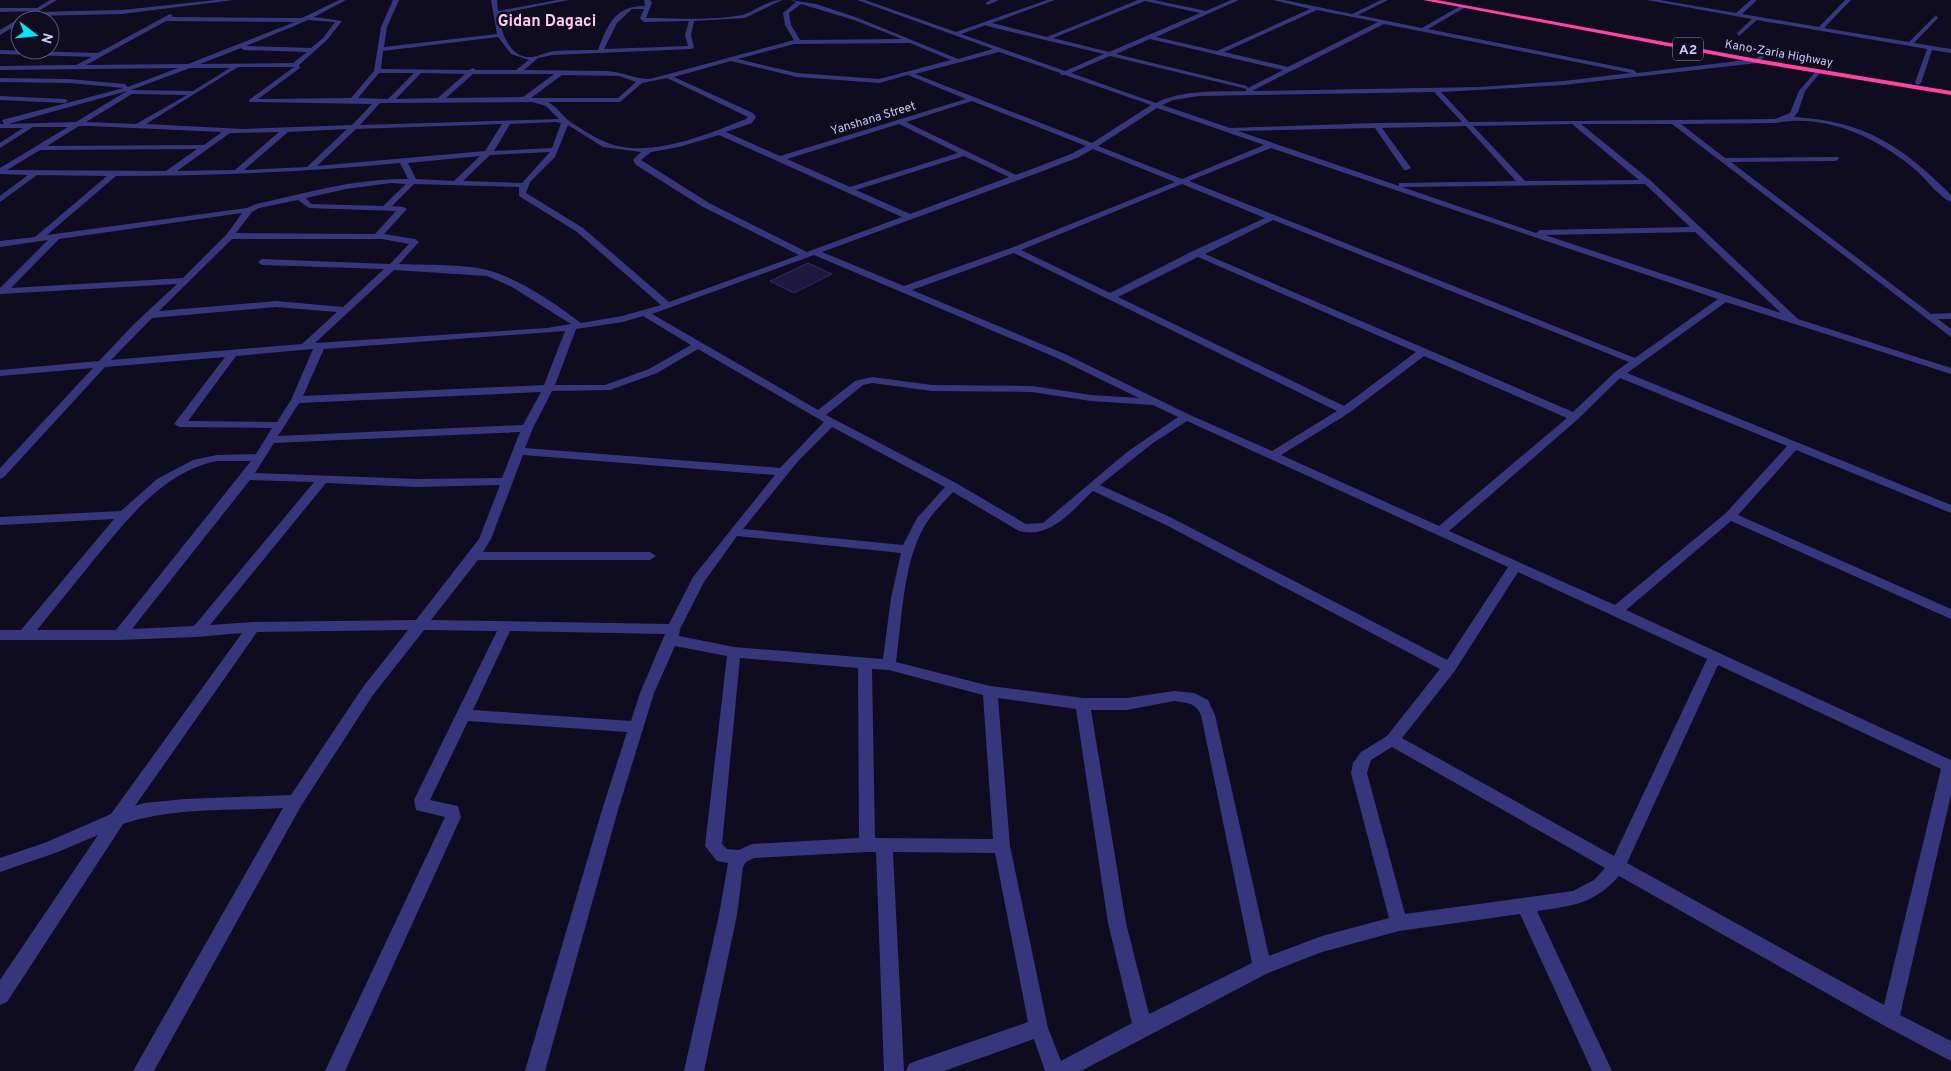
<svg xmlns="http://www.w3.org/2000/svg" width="1951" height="1071" viewBox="0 0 1951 1071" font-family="Overpass,sans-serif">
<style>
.building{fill:#1e183f;stroke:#34296b}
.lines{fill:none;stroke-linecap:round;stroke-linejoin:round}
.minor{fill:#36367d;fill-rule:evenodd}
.highway{fill:#ff43a5;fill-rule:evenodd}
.labels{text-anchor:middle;stroke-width:5;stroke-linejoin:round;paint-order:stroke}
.far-street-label{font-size:12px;fill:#ccc8ff;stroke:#0e0c1e}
.shield{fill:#0e0c1e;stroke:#9390bc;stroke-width:1}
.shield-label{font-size:14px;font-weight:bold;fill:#ccc8ff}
.far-district-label{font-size:16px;font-weight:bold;fill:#ffcaee;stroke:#0e0c1e}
</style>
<rect width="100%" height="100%" fill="#0e0c1e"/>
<!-- building -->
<path class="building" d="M 808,263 L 832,274 L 794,293 L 770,281 Z"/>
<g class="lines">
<!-- minor -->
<g class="minor">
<path d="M 50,0 L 57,0 L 37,12 L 122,10 L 216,0 L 234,0 L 122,14 L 31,16 L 20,20 L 20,23 L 0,35 L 0,30 L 32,11 L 0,12 L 0,8 L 37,8 Z"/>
<path d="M 339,0 L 346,0 L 314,17 L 342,21 L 327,40 L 299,65 L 300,68 L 258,99 L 351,98 L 374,71 L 381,27 L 393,0 L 399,0 L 387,27 L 384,47 L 497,34 L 491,0 L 497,0 L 498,11 L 557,0 L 569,0 L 498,14 C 501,31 509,59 532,57 C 539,56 547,52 554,51 C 569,50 584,50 598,50 C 608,24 615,6 645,6 L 644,0 L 650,0 L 652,3 L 646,18 C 677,18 712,21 742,15 C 756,11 767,0 782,0 L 745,18 L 694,21 L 691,35 L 694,47 L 692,49 L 553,55 L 538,58 L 524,70 L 608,71 C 623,72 635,79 650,79 L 794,40 L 785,25 L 783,13 L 796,2 L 790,0 L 816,4 L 858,18 L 958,59 L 993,49 L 857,0 L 865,0 L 956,32 L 1047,0 L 1055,0 L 992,23 L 1047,37 L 1138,0 L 1154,0 L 1206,11 L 1231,0 L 1239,0 L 1156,37 L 1217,51 L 1310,9 L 1273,0 L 1284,0 L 1352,14 L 1381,0 L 1388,0 L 1358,15 L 1422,28 L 1462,5 L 1464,8 L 1428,29 L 1634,70 L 1637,73 L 1755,59 L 1762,55 L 1765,57 L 1757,63 L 1564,85 L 1441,92 L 1469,122 L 1775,119 L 1790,113 L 1799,91 L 1816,71 L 1820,71 L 1820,73 L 1805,91 L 1798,112 L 1794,117 C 1865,121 1902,146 1951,195 L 1951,202 C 1941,198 1926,180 1917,171 C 1878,138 1827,113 1775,123 L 1681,124 L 1725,158 L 1838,157 L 1839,159 L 1835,161 L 1731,162 L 1931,314 L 1951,313 L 1951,319 L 1938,319 L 1951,329 L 1951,337 L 1672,124 L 1581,124 L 1650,180 L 1798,319 L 1951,368 L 1951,374 L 1726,302 L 1627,373 L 1951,505 L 1951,513 L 1796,450 L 1738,515 L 1951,609 L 1951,619 L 1731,521 L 1626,610 L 1951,760 L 1951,795 L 1900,1015 L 1951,1041 L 1951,1061 L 1883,1025 L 1619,876 C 1594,904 1573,906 1537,911 L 1612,1071 L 1592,1071 L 1520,914 L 1399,931 L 1322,952 L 1268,973 L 1081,1071 L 1045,1071 L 1034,1039 L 944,1071 L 906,1071 L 909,1064 L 916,1061 L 1028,1022 L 995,853 L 893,852 L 904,1071 L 884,1071 L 876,852 L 867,852 L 754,858 L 746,862 L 743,867 L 737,915 L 704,1071 L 684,1071 L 719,915 L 728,863 L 717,861 L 705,846 L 727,656 L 675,646 L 654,693 L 618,810 L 545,1071 L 525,1071 L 602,810 L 627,732 L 468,721 L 430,800 L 458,806 L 461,817 L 345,1071 L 325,1071 L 445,817 L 416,810 L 414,800 L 497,631 L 424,630 L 373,695 L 301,806 L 154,1071 L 133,1071 L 283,808 C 230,811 173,807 123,824 L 7,1002 L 0,1005 L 0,980 L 98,835 L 58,852 L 0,872 L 0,858 L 47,842 L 111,814 L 242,633 L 196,637 L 120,640 L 0,640 L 0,630 L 21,630 L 114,519 L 0,525 L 0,517 L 121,511 L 157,479 L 193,460 L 217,455 L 256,454 L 272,428 L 180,427 L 174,424 L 225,357 L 105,367 L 4,477 L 0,479 L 0,468 L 93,368 L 0,376 L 0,370 L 99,361 L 134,324 L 177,284 L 0,294 L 0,288 L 48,240 L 0,247 L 0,241 L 35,237 L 107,176 L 37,175 L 0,202 L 0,196 L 28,175 L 0,174 L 0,168 L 68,127 L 33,127 L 0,148 L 0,143 L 23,128 L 0,128 L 0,124 L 4,124 L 2,120 L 124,88 L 69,83 L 0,82 L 0,78 L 69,79 L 125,84 L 128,87 L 178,68 L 0,70 L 0,66 L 76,65 L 92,57 L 0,54 L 0,50 L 98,53 L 170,14 L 173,16 L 172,17 L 302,18 ZM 1145,1 L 1200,13 L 1109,52 L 1053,38 ZM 801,4 L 854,20 L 902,39 L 800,40 L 791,25 L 789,13 ZM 632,9 L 644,9 L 640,18 L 644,22 L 689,21 L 685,35 L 688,46 L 604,49 L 617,23 ZM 1317,10 L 1378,22 L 1288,67 L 1224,52 ZM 308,20 L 335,22 L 323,38 L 311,48 L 246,46 ZM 166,21 L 295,22 L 188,64 L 86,65 ZM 1384,24 L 1631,73 L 1564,81 L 1480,87 L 1252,91 ZM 986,25 L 987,26 L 1104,54 L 1065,71 L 961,34 ZM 498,37 L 511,54 L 529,60 L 516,70 L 476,70 L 473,68 L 469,70 L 381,69 L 383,51 ZM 1150,39 L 1283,70 L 1248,88 L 1247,86 L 1116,54 ZM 910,43 L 951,60 L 879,79 L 797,73 L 738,59 L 794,44 ZM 241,48 L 244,50 L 307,52 L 293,63 L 200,64 ZM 999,52 L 1060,73 L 1061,75 L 1065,75 L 1151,105 L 1092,143 L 915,74 ZM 1110,56 L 1247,89 L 1246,91 C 1216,92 1184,89 1156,103 L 1071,73 ZM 731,61 L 797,77 L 879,83 L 908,75 L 966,99 L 780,156 L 726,132 L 752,123 L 756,117 L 753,113 L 674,77 ZM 238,67 L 294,67 L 249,100 L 249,102 L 372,104 L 352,125 L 243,129 L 146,124 ZM 190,68 L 230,68 L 193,91 L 131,90 ZM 379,73 L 414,73 L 388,99 L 358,98 ZM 421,73 L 465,74 L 438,98 L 396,99 ZM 473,74 L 554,74 L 523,97 L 446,98 ZM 562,75 L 619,76 L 636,82 L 618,98 L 531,98 ZM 667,78 L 748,117 L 746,119 C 705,135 644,162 601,140 C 594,137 573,124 568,120 C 561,114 557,107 548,102 L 620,102 L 642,83 ZM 127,91 L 76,122 L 7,124 L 8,124 ZM 1434,92 L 1462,122 L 1376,123 L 1230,128 L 1162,105 L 1173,100 L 1199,96 ZM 132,94 L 187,95 L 136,124 L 86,122 ZM 972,101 L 1086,146 L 1071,154 L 1016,175 L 906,122 ZM 532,102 L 546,106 L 559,119 L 360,125 L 380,103 ZM 1157,108 L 1264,145 L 1182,179 L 1098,146 ZM 555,122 L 561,123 L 552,148 L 494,151 L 510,124 ZM 502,124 L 485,151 L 317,166 L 356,129 ZM 899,124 L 958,153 L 850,187 L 787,159 ZM 1572,124 L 1639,180 L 1525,181 L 1473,126 ZM 568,125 L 603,147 L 641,152 L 633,160 L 636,165 L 703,207 L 799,255 L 669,302 L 583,228 L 526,193 L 530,182 L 555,157 ZM 79,126 L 89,126 L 222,132 L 204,145 L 47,146 ZM 1466,126 L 1516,181 L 1402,183 L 1399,183 L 1399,186 L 1238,131 L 1375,128 L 1404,170 L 1407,170 L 1411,168 L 1382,128 ZM 347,129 L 307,167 L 244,170 L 288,132 ZM 279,132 L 235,170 L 177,171 L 230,133 ZM 719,135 L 902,217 L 807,252 L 709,203 L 641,160 L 651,152 L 679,147 ZM 1271,148 L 1718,299 L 1635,358 L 1189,181 ZM 197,149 L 166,171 L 7,170 L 40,150 ZM 1093,149 L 1175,182 L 1011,248 L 904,286 L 822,252 L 1019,180 L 1077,158 ZM 550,152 L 522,183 L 463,181 L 490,155 ZM 480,156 L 454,181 L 416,179 L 408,163 ZM 964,156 L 1009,177 L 910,214 L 856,190 ZM 400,163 L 408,179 C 357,178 306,193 256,204 L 247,208 L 47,235 L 116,176 C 211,176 305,172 400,163 ZM 391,183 L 406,184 L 383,206 L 311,204 L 306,198 L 346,189 ZM 414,184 L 519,187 L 519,196 L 577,232 L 661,305 L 622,316 L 581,323 C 556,304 521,280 491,271 C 468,264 425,265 399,264 L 419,242 L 415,239 L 384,234 L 407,209 L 403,207 L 392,206 ZM 1182,184 L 1265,218 L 1193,251 L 1110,293 L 1021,250 ZM 1645,184 L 1690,227 L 1540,230 L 1536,233 L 1402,187 ZM 298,200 L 309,208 L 396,211 L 375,234 L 236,233 L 252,212 L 259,208 ZM 242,213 L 227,234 L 183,278 L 11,288 L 59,239 ZM 1273,220 L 1629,362 L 1615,372 L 1573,412 L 1205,254 ZM 1695,232 L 1781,313 L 1545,235 ZM 232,239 L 382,239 L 409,244 L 390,264 L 262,259 L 258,262 L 262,265 L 384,269 L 343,307 L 276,301 L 159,311 ZM 1014,253 L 1337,411 L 1272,451 L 1190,415 L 1065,354 L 912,290 ZM 814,255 L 1057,358 L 1139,398 L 1091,395 L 1032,386 L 932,385 L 872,377 L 855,381 L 818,410 L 652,314 ZM 1198,257 L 1416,352 L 1344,406 L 1118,297 ZM 394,270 L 487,276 L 512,287 L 571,324 L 547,328 L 315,343 ZM 276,307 L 337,312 L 302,344 L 111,360 L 152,318 ZM 643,316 L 691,345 L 649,369 L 605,385 L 555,385 L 576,329 L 623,322 ZM 565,331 L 544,385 L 303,396 L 324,349 ZM 313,349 L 291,400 L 277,422 L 188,421 L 236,356 ZM 698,349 L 824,422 L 780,468 L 525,448 L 533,428 L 552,391 L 610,390 L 657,373 ZM 1424,356 L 1567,418 L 1439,526 L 1281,455 L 1349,413 ZM 1620,378 L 1787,446 L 1726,513 L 1615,605 L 1449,531 L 1578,419 ZM 872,383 L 932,391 L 1032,392 L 1091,401 L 1153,405 L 1178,417 L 1127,452 L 1043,523 L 1026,524 L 956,483 L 826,415 L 863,385 ZM 541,392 L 523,425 L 278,436 L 299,403 ZM 1187,421 L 1508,567 L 1447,660 L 1172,518 L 1100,485 L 1153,443 ZM 832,427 L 945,487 L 917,518 L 903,545 L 743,529 L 799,460 ZM 520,432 L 502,478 L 416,479 L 255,473 L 274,443 ZM 523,455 L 775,475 L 693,577 L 669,624 L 431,620 L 478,560 L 650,560 L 656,556 L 650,552 L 483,552 L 491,539 ZM 217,461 L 251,461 L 116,630 L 37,630 C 55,607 74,585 92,562 C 126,521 162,472 217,461 ZM 250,480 L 314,482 L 194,626 L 132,629 ZM 326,483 L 416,487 L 500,485 L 479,539 L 416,620 L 253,622 L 210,625 ZM 1093,491 L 1164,524 L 1440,669 L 1387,736 L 1361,752 L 1353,763 L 1351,773 L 1389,918 L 1322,936 L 1269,956 L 1215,715 L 1208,700 L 1194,693 L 1174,691 L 1127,698 L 1083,698 L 990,686 L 896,662 C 902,620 903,563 924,527 C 931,514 943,503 953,492 L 1019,531 C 1051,539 1071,511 1093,491 ZM 737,536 L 901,553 L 891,598 L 883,659 L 734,647 L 679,636 L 680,629 L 704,582 ZM 1518,572 L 1707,659 L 1614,856 L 1402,738 L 1454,672 ZM 408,630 L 363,687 L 291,795 L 185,799 L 144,803 L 135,806 L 257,632 ZM 510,631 L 665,634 L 640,693 L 631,721 L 473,710 ZM 740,658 L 858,668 L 859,838 L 752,844 L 739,850 L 727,849 L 722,844 ZM 1718,665 L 1941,769 L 1884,1005 L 1627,863 ZM 872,669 L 889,670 L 983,695 L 993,839 L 875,838 ZM 998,698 L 1076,709 L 1108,923 L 1132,1023 L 1061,1061 L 1048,1028 L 1010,846 ZM 1174,701 C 1187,703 1195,702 1201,715 L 1252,963 L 1149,1014 L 1126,923 L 1091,710 L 1127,710 ZM 1392,747 L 1605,868 L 1594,880 L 1573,891 L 1405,914 L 1367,773 L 1371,760 Z"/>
<path d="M 991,0 L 999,0 L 988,5 L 985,3 Z"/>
<path d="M 1647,0 L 1660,0 L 1736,13 L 1751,0 L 1757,0 L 1742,14 L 1819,27 L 1845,0 L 1851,0 L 1824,28 L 1909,42 L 1936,15 L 1938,18 L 1914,43 L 1951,49 L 1951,53 L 1932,50 L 1921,83 L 1918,85 L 1915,83 L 1927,49 L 1757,20 L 1739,36 L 1737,33 L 1752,19 Z"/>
<path d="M 0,96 L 65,99 L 68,101 L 65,103 L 0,100 Z"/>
</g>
<!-- highway -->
<path class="highway" d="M 1423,0 L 1437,0 L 1757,59 L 1951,91 L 1951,95 L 1757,63 Z"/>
</g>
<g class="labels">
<!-- far-street labels -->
<g class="far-street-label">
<text transform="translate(1779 53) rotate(10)" y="4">Kano-Zaria Highway</text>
<text transform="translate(873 118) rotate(-17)" y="4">Yanshana Street</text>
</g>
<!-- shield labels -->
<rect class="shield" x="1673" y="37.5" width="30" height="23" rx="4"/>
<g class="shield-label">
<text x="1688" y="54">A2</text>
</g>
<!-- far-district labels -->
<g class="far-district-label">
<text x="547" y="26">Gidan Dagaci</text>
</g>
</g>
<!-- north arrow -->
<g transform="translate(35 35) rotate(106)"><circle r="24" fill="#0e0c1e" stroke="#5a5778"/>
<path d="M0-4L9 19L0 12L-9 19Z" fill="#00e5f3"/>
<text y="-8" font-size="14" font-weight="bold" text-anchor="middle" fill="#ccc8ff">N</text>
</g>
</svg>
